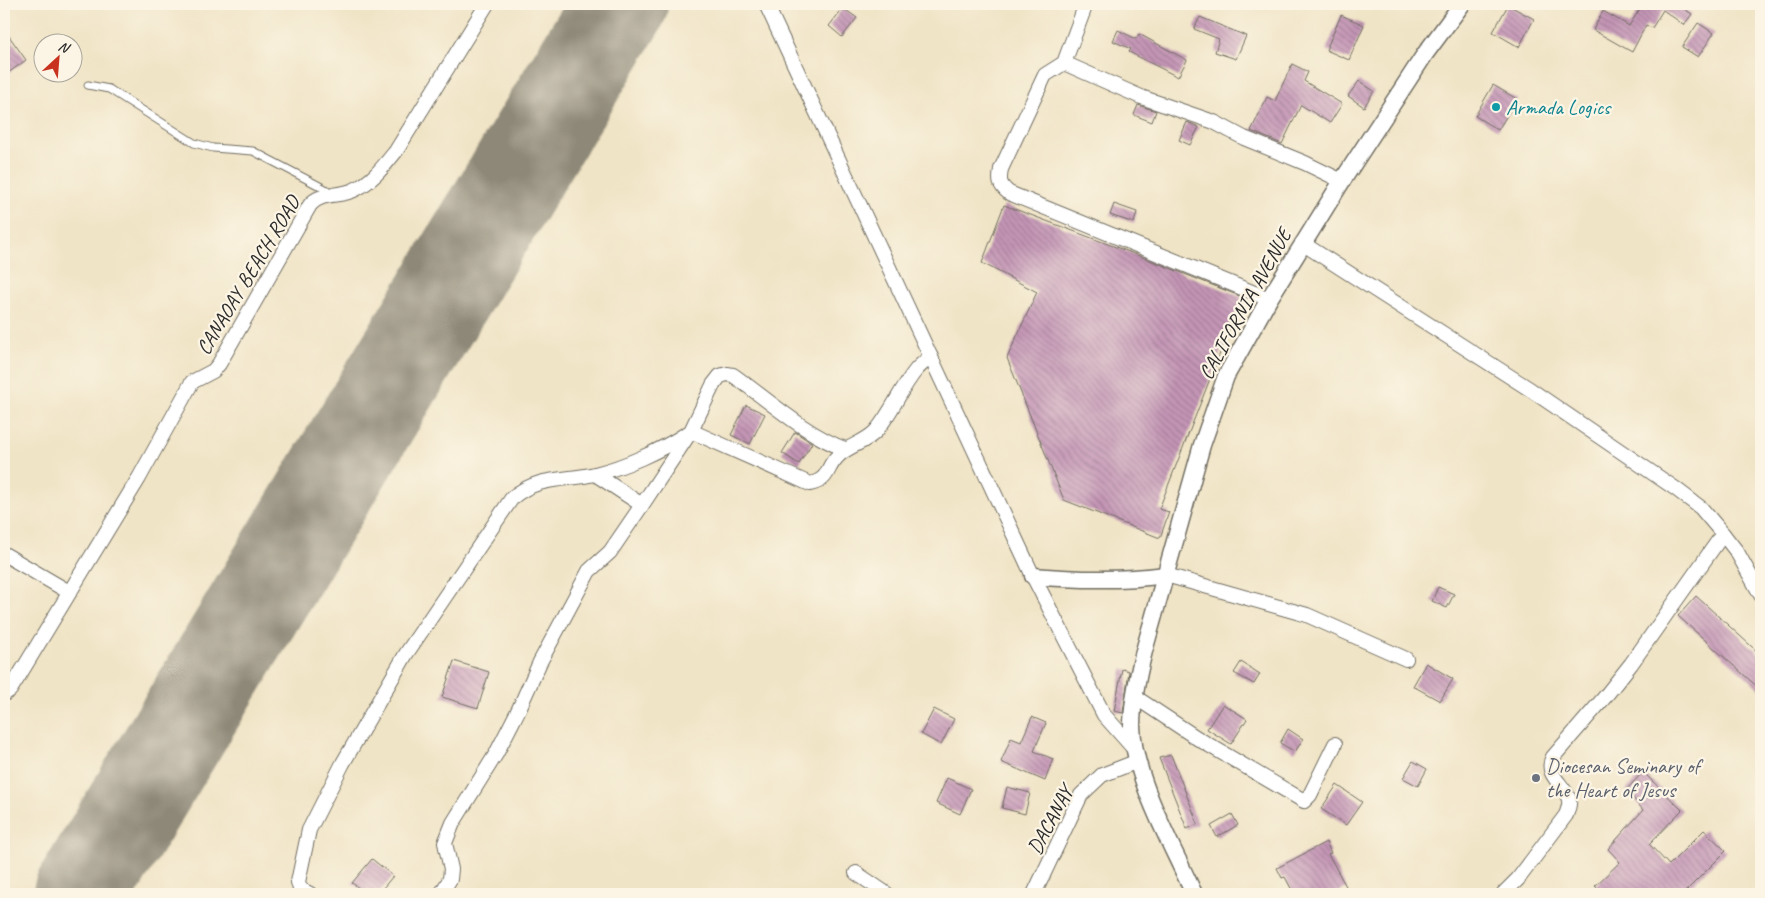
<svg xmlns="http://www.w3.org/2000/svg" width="1765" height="898" viewBox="0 0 1765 898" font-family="Caveat,sans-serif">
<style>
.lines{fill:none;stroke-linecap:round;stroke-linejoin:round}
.runway{stroke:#8e8878;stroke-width:96}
.building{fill:url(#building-back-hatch)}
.service-casing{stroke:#706c61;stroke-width:9}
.minor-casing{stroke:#706c61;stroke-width:16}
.tertiary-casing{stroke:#706c61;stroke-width:19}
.service{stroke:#fff;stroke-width:7}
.minor{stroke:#fff;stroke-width:14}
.tertiary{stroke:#fff;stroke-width:16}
.culture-dot{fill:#0f9aa8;stroke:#fcf5e5;stroke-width:2}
.worship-dot{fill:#6b7280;stroke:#fcf5e5;stroke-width:2}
.labels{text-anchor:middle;stroke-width:4.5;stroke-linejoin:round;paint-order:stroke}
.culture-label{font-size:21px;fill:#0d838f;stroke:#fcf5e5;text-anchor:start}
.street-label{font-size:21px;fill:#2b2b2b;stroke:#fcf5e5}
.worship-label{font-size:21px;fill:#5b616d;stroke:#fcf5e5;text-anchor:start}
</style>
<defs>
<pattern id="building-back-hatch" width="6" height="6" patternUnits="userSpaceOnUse" patternTransform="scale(1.25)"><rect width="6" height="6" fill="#c495b6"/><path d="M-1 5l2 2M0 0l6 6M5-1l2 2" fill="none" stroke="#9f7a94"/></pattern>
</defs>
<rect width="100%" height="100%" fill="#fcf5e5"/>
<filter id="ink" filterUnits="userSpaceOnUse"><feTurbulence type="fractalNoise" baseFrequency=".02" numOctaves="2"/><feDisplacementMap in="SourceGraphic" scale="10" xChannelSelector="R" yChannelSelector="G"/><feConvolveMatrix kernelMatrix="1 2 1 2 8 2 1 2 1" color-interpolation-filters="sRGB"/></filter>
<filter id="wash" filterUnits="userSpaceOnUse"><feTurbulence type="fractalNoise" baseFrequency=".0096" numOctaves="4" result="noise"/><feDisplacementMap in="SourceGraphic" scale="20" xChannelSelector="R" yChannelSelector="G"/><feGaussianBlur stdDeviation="1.12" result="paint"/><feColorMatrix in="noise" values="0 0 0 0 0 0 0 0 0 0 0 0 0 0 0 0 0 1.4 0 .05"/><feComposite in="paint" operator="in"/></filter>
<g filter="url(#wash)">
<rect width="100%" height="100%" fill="#f0e4c6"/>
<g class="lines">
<!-- runway -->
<path class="runway" d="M 81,894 L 620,4"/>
</g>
<g id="blocks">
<!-- building -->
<g class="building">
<path d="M 1643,4 L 1677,4 L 1692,14 L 1684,25 L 1663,10 L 1652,28 L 1646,25 L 1632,52 L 1593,30 L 1603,11 L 1629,26 Z"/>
<path d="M 1508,5 L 1534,19 L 1519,47 L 1493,32 Z"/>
<path d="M 843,8 L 857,18 L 842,37 L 829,26 Z"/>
<path d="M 1341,15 L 1364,25 L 1349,60 L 1326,50 Z"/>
<path d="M 1200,17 L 1246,36 L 1236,59 L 1215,52 L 1219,39 L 1194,29 Z"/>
<path d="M 1698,23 L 1714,33 L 1698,57 L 1682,47 Z"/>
<path d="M 4,29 L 26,60 L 4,76 Z"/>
<path d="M 1118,30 L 1136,39 L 1139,34 L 1187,60 L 1178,77 L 1129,52 L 1131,49 L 1113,41 Z"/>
<path d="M 1292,64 L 1308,72 L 1304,81 L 1342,104 L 1330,123 L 1301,105 L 1282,144 L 1251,131 L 1267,97 L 1275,101 Z"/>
<path d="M 1359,81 L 1374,91 L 1364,107 L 1348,96 Z"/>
<path d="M 1493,85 L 1517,99 L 1498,130 L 1475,116 Z"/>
<path d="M 1138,105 L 1156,111 L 1152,122 L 1134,115 Z"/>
<path d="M 1187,122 L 1199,127 L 1190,145 L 1179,140 Z"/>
<path d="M 1114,204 L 1137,212 L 1134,223 L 1110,215 Z"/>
<path d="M 1004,205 L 1137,255 L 1242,297 L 1159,509 L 1169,512 L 1160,538 L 1064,500 L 1007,358 L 1037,292 L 982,263 Z"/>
<path d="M 746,405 L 765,414 L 750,444 L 731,435 Z"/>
<path d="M 795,432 L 812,443 L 799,464 L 782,453 Z"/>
<path d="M 1438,587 L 1454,594 L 1447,608 L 1432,601 Z"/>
<path d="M 1696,596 L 1761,655 L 1761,690 L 1678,616 Z"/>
<path d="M 454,661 L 489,672 L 478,708 L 442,697 Z"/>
<path d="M 1241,662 L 1260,674 L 1254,684 L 1234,673 Z"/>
<path d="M 1426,663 L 1453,679 L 1440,701 L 1413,686 Z"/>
<path d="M 1122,669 L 1129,671 L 1123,713 L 1114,711 Z"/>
<path d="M 1223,704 L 1247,719 L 1231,744 L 1207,729 Z"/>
<path d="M 934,709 L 954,719 L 941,745 L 921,734 Z"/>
<path d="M 1032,717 L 1046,723 L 1034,751 L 1053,759 L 1045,781 L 1001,762 L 1011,738 L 1021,742 Z"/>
<path d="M 1288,729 L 1303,739 L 1295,752 L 1280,743 Z"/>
<path d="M 1171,755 L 1198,824 L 1187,829 L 1159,758 Z"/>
<path d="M 1413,761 L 1427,769 L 1418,786 L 1403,778 Z"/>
<path d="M 1643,772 L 1682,810 L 1649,844 L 1669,865 L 1704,830 L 1726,851 L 1683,894 L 1603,894 L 1595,886 L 1620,862 L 1608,849 L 1643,810 L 1626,790 Z"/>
<path d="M 947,778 L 971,789 L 960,814 L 936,803 Z"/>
<path d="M 1337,785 L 1362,802 L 1346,825 L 1321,809 Z"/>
<path d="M 1007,787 L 1030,793 L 1025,814 L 1002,808 Z"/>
<path d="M 1232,814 L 1238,825 L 1217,837 L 1211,826 Z"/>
<path d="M 1326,842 L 1331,853 L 1328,854 L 1347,888 L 1336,894 L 1294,894 L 1285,877 L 1282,878 L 1277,868 Z"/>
<path d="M 372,859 L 393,876 L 378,894 L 367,894 L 352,883 Z"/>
</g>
</g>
</g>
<g filter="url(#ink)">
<use href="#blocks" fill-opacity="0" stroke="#706c61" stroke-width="1"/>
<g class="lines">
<defs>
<path id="service" d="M 88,85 L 109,89 L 194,143 L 213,148 L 253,151 L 333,193"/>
<g id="minor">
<path d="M 766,4 L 1033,576 L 1104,715 L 1135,750"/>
<path d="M 1086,4 L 1064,63 L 1045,75 L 1001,169 C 999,181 999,185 1009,193 L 1269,299"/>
<path d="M 1064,63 L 1141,97 L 1214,122 L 1244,138 L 1305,163 L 1342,181"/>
<path d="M 1302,243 L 1531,390 L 1676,489 L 1701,508 L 1723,534 L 1737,552 L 1761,595"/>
<path d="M 691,431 L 810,484 C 831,479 825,468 838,456 C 849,445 865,443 876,431 C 892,412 901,388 916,370 C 920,365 926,361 931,357"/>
<path d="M 595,474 L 642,505"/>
<path d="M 4,554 L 69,592"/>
<path d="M 1166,575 L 1307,615 L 1406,659"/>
<path d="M 4,694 L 10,690 L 17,679 L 139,478 L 192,382 L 213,371 L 219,364 L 310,205 C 320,192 340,197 354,190 C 372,182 384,166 396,151 L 487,4"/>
<path d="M 1135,697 L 1197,738 L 1304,801 L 1310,795 L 1335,744"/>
<path d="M 856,873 L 887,894"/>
<path d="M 310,894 L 300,889 L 298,882 L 309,830 L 343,763 L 406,654 L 512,498 C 537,476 564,481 595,474 C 624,467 660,451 686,434"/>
<path d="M 441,894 L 450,879 L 451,869 L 445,843 L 453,823 L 496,754 L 518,711 L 540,662 L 589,571 L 610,552 L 642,505 L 691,431 L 713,385 L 720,376 L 727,374 L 733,375 C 767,399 806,435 845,449"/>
<path d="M 1034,894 L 1081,795 L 1102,775 L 1138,761"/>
<path d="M 1503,894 L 1518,879 L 1566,815 C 1568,810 1570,805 1569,800 C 1566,785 1543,775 1553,757 L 1604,698 L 1631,664 L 1723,534"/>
</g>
<g id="tertiary">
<path d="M 1033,576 C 1078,580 1121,581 1166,575"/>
<path d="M 1194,894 C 1173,847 1133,777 1132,726 C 1132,701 1138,675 1144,651 L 1202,445 L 1226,376 L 1269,299 L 1342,181 L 1425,54 L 1462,4"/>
</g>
</defs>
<!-- service casing -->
<use href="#service" class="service-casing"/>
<!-- minor casing -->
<use href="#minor" class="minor-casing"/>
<!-- tertiary casing -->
<use href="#tertiary" class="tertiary-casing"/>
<!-- service -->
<use href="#service" class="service"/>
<!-- minor -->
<use href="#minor" class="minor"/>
<!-- tertiary -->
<use href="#tertiary" class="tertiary"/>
</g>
</g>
<!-- markers -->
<circle class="culture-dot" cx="1496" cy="107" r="5"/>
<circle class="worship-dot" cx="1536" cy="778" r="5"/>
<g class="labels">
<!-- culture labels -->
<g class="culture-label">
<text x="1506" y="114">Armada Logics</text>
</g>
<!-- street labels -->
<g class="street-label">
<text transform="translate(248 275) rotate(-59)" y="7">CANAOAY BEACH ROAD</text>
<text transform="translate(1245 304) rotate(-61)" y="7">CALIFORNIA AVENUE</text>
<text transform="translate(1050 820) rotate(-62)" y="7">DACANAY</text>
</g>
<!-- worship labels -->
<g class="worship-label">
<text x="1546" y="773">Diocesan Seminary of<tspan x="1546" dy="24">the Heart of Jesus</tspan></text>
</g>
</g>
<!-- margin -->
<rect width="1765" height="898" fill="none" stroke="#fcf5e5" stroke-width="20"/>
<!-- north arrow -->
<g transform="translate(58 58) rotate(26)"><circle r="24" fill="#fcf5e5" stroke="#a8a49b"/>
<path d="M0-4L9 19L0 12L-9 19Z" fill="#c8321e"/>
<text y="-8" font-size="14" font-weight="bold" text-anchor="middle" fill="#2b2b2b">N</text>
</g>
</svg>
